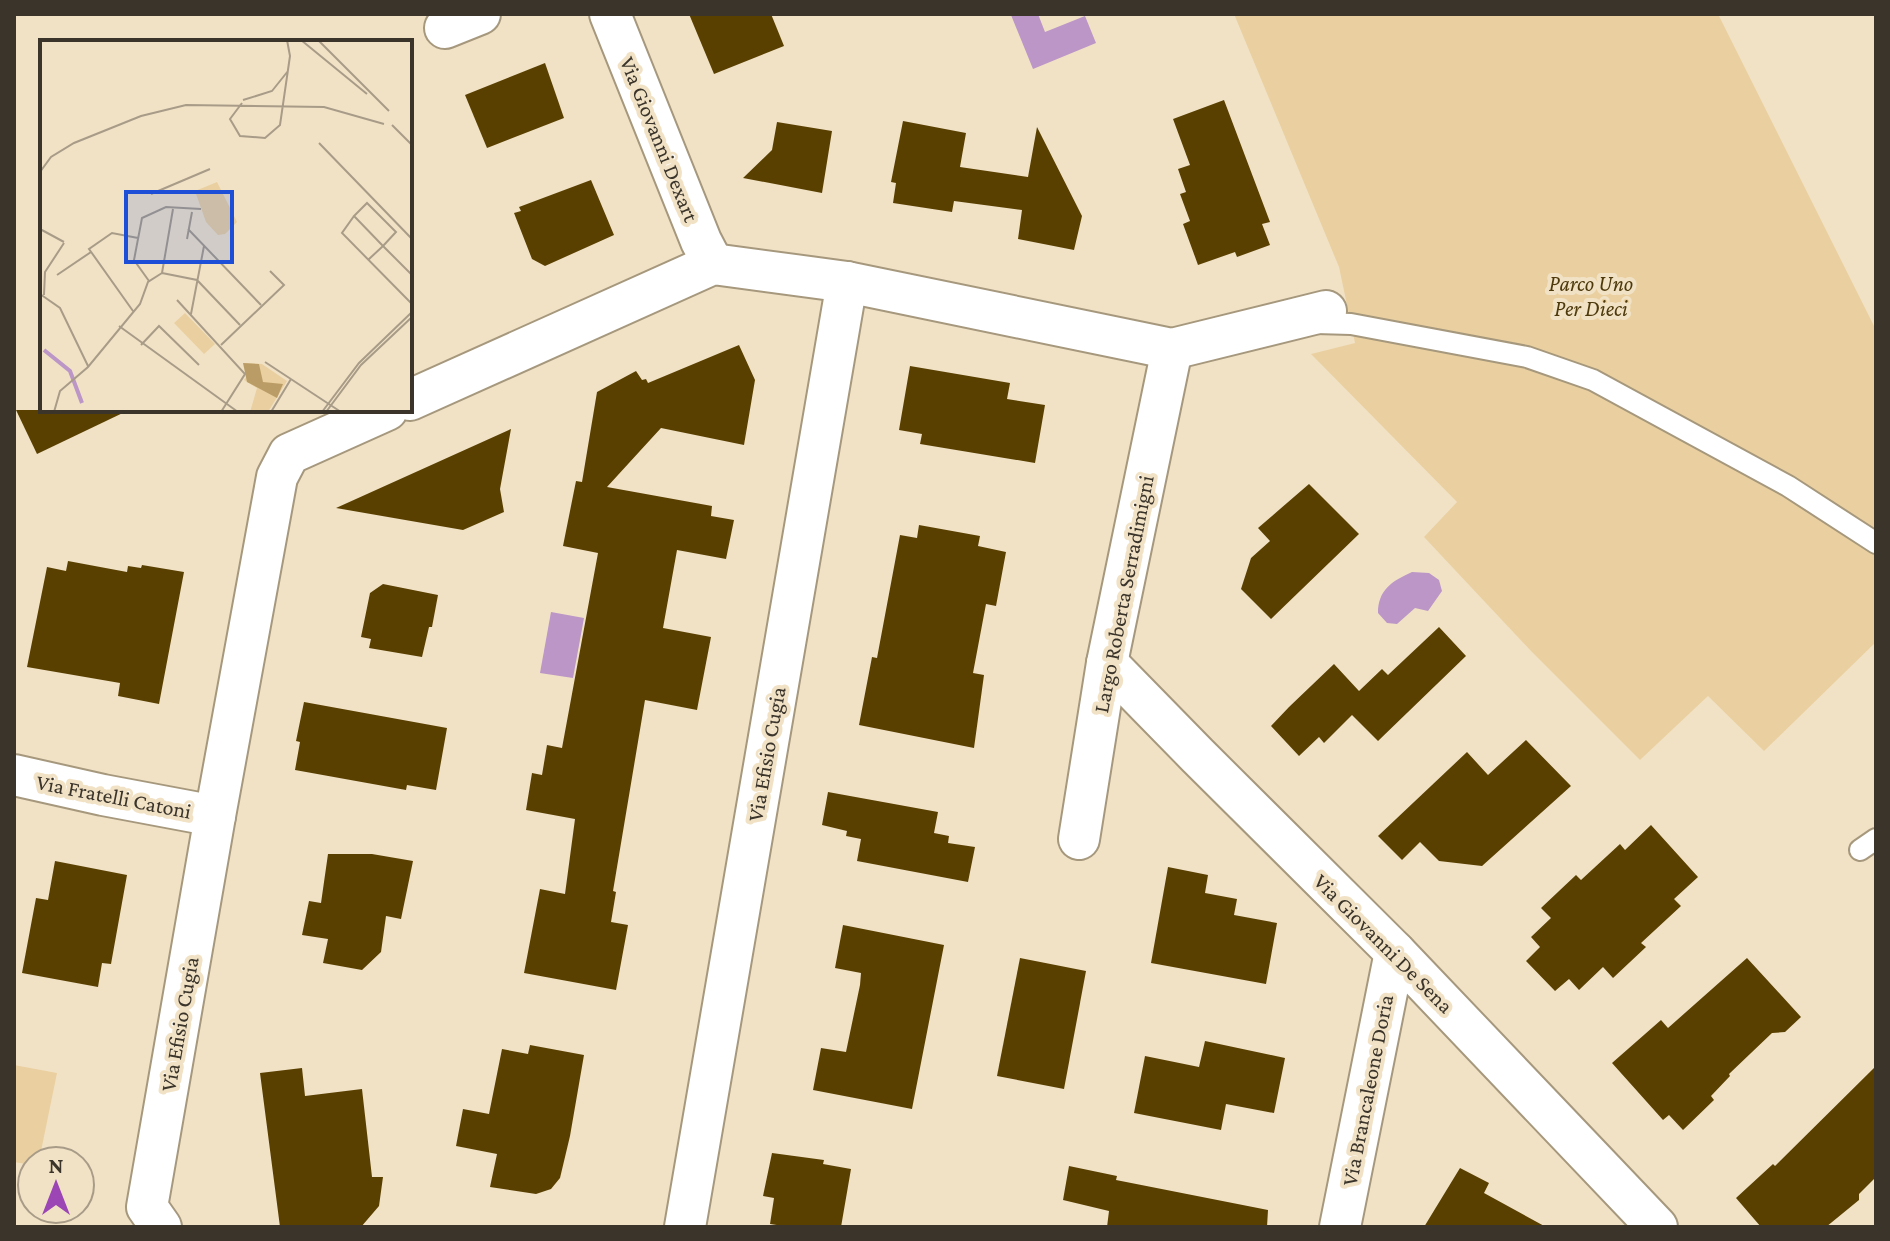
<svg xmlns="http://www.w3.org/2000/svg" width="1890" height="1241" viewBox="0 0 1890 1241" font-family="'Crimson Pro',serif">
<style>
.green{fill:#ead0a0}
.water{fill:#bb96c7}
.building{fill:#5a4000}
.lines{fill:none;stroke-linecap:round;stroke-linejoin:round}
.lane-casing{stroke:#a6987d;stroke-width:24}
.street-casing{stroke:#a6987d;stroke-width:44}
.lane{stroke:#fff;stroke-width:20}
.street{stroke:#fff;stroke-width:40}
.labels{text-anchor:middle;stroke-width:8;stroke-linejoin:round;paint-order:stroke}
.street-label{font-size:22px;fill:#3a342a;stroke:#f1e2c6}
.park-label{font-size:22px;font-style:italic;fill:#4d390b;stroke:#f1e2c6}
.inset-river{fill:none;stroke:#bb96c7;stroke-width:4}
.inset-road{fill:none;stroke:#a89c88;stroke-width:2}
.view{fill:#1d4ed8;fill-opacity:0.15;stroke:#1d4ed8;stroke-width:4}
.inset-edge{fill:none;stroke:#3a342a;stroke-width:4}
</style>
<rect width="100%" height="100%" fill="#f1e2c6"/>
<!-- green -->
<g class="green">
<path d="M 1234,14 L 1718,14 L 1876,330 L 1876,642 L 1764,751 L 1708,696 L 1640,760 L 1531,651 L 1424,537 L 1457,502 L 1311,354 L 1355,343 L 1339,267 Z"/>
<path d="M 14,1065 L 57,1073 L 39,1161 L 32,1161 L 32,1165 L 14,1162 Z"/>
</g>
<!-- water -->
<g class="water">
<path d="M 1013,14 L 1038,14 L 1045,32 L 1085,16 L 1096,43 L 1033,69 L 1011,15 Z"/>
<path d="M 1412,572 L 1429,573 L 1439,580 L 1442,591 L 1428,611 L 1415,608 L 1397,624 L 1387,623 L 1378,613 C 1378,590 1392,581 1412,572 Z"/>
<path d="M 551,612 L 584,618 L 573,678 L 540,673 Z"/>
</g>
<!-- building -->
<g class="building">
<path d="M 689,14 L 771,14 L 784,46 L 714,74 Z"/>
<path d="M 545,63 L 564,118 L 487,148 L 465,95 Z"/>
<path d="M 1224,100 L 1270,222 L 1262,224 L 1270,245 L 1237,257 L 1235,252 L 1198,265 L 1183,224 L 1190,221 L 1180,194 L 1186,192 L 1178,169 L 1190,165 L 1173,119 Z"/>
<path d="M 903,121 L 966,133 L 960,167 L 1028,177 L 1037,127 L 1082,216 L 1074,250 L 1018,239 L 1022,210 L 954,201 L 952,212 L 893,203 L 896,183 L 891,182 Z"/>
<path d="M 777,122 L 832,131 L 822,193 L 743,178 L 772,150 Z"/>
<path d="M 591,180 L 614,235 L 545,266 L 532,259 L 514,213 L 521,211 L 519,207 Z"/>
<path d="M 739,345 L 755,380 L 744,445 L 661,428 L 607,487 L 712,506 L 711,516 L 734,520 L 726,559 L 677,550 L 663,628 L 711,637 L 697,710 L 645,700 L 613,891 L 616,892 L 611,922 L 628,925 L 616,990 L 524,973 L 540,889 L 565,894 L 575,819 L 526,810 L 532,773 L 542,775 L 547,745 L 562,748 L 598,553 L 563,546 L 576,481 L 582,482 L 597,392 L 636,371 L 642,380 L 646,379 L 648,383 Z"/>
<path d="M 910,366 L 1010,383 L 1007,399 L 1045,405 L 1035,463 L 920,444 L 922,434 L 899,430 Z"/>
<path d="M 16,410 L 129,410 L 37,454 Z"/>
<path d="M 511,429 L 500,489 L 504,512 L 463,530 L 336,508 Z"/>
<path d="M 1309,484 L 1359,534 L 1271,619 L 1241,589 L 1251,558 L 1270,541 L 1258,528 Z"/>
<path d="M 919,525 L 980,536 L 978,546 L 1006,552 L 996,606 L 986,604 L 973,673 L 984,675 L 974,748 L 859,725 L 872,657 L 877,658 L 900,535 L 917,538 Z"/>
<path d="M 68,561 L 127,572 L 128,566 L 141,568 L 142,565 L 184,572 L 159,704 L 118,696 L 120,683 L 27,667 L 47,567 L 66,571 Z"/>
<path d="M 383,584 L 438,595 L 432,627 L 429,627 L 422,657 L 369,648 L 371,639 L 361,637 L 370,593 Z"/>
<path d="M 1439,627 L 1466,656 L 1378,741 L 1352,715 L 1324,743 L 1319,737 L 1299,756 L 1271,726 L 1289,707 L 1334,664 L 1359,691 L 1382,669 L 1388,675 Z"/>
<path d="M 304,702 L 447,728 L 436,790 L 407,785 L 406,790 L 295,770 L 300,742 L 296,741 Z"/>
<path d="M 1526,740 L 1571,786 L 1482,866 L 1439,861 L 1420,842 L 1402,860 L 1378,836 L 1467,752 L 1488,775 Z"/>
<path d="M 828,792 L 938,812 L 934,833 L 949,836 L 948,843 L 975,847 L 968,882 L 857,861 L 861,839 L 846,836 L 847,831 L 822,825 Z"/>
<path d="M 1651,825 L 1698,877 L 1674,899 L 1681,906 L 1641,943 L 1646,947 L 1613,978 L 1603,967 L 1579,990 L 1569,979 L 1555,991 L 1526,961 L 1540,947 L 1531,937 L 1551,918 L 1541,908 L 1576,875 L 1581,880 L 1620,844 L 1625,850 Z"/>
<path d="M 328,854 L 372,854 L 413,861 L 401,919 L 386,916 L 381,952 L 362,970 L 323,963 L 328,939 L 302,935 L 309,901 L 321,903 Z"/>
<path d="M 55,861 L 127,875 L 111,964 L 102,963 L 98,987 L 22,973 L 36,898 L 48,900 Z"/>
<path d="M 1168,867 L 1208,875 L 1205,893 L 1237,899 L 1234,915 L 1277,923 L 1266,984 L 1151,963 Z"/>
<path d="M 843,925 L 944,945 L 912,1109 L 813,1090 L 821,1048 L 846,1052 L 860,985 L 861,973 L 835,968 Z"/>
<path d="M 1020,958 L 1086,971 L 1064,1089 L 997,1076 Z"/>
<path d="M 1747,958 L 1801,1017 L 1785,1032 L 1772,1033 L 1729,1074 L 1730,1076 L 1711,1096 L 1714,1100 L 1683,1130 L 1669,1115 L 1663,1120 L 1612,1063 L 1661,1020 L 1668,1028 Z"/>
<path d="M 1205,1041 L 1285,1058 L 1274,1113 L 1226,1104 L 1221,1130 L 1134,1113 L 1145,1056 L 1199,1067 Z"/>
<path d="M 530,1045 L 584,1055 L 570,1136 L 560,1178 L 551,1189 L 536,1194 L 490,1187 L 497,1154 L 456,1146 L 463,1109 L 489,1114 L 502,1049 L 528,1054 Z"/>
<path d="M 1876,1066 L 1876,1177 L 1859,1194 L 1859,1200 L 1826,1227 L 1761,1227 L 1736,1198 L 1773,1164 L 1775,1166 Z"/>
<path d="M 302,1068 L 305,1096 L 362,1089 L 372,1177 L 383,1177 L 379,1206 L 361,1227 L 280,1227 L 260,1073 Z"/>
<path d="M 772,1153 L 824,1160 L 823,1164 L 851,1169 L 841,1227 L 790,1227 L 770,1224 L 774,1198 L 763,1196 Z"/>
<path d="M 1069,1166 L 1117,1176 L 1116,1180 L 1268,1210 L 1267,1227 L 1107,1227 L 1109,1211 L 1063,1200 Z"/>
<path d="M 1460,1168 L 1489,1183 L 1484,1193 L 1546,1227 L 1424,1227 Z"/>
</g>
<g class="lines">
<defs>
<g id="lane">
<path d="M 1316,323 L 1351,324 L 1527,357 L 1593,380 L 1788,486 L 1876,543"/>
<path d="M 1860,850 L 1876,839"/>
</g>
<g id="street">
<path d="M 610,14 L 701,241 L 713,264"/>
<path d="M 445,28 L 480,14"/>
<path d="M 410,400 L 713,264 L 847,282 L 1172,349 L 1326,311"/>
<path d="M 1107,663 L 1197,755 L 1395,952 L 1657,1227"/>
<path d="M 14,775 L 103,795 L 215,816"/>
<path d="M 1079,839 L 1107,663 L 1172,349"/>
<path d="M 161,1227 L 147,1207 L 215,816 L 277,477 L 289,454 L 387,410"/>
<path d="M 685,1227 L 847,282"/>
<path d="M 1340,1227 L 1395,952"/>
</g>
</defs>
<!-- lane casing -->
<use href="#lane" class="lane-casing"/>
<!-- street casing -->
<use href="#street" class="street-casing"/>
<!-- lane -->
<use href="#lane" class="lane"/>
<!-- street -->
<use href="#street" class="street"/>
</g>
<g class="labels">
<!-- street labels -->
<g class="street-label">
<text transform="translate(660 139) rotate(68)" y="8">Via Giovanni Dexart</text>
<text transform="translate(1123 594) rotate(-79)" y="8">Largo Roberta Serradimigni</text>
<text transform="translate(766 754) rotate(-80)" y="8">Via Efisio Cugia</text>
<text transform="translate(114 796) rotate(11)" y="8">Via Fratelli Catoni</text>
<text transform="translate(1384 943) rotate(45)" y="8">Via Giovanni De Sena</text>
<text transform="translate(179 1024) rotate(-80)" y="8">Via Efisio Cugia</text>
<text transform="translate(1367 1090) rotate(-79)" y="8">Via Brancaleone Doria</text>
</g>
<!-- park labels -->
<g class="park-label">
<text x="1591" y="291">Parco Uno<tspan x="1591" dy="25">Per Dieci</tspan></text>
</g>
</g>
<!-- overview -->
<g transform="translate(40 40)">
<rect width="372" height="372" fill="#f1e2c6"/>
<path d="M 177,142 L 197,182 L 185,194 L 178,195 L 166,182 L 155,151 ZM 145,273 L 175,304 L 164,314 L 134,283 ZM 203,323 L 222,324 L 247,341 L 228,372 L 210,372 L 217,348 L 204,340 L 209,333 Z" fill="#ead0a0"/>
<path d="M 203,323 L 219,324 L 223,342 L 243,344 L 237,358 L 207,342 Z" fill="#ba9d66"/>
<path class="inset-river" d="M 4,310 L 30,331 L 42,363"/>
<path class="inset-road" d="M 261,0 L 327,54M 278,0 L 349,71M 203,60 L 232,51 L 248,31M 202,63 L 190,79 L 200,96 L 225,98 L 240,85 L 250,16 L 247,0M 352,85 L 372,105M 279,103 L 372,199M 0,132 L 11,117 L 34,103 L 101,76 L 146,65 L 284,67 L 344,84M 111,154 L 170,129M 314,176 L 302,193 L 372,264M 0,189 L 24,202M 148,189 L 221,265M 147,199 L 152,172M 328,220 L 343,206 L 356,192 L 327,163 L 314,176 L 343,206 L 372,235M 122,233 L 157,240 L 200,285M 122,233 L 133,169M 17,235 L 51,212M 109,241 L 94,220 L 102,178 L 126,167 L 161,169M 0,254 L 20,268 L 48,326M 4,255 L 5,232 L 24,203M 137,260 L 205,334 L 181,372M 0,262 L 0,310M 93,271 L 49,209 L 72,193 L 98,198M 151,274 L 164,206M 79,286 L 198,372M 101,305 L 119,286 L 159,325M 181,305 L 244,245 L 230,231M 225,322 L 301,372M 14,372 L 20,351 L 48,327 L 100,264 L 108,242 L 122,233M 231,372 L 251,339M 282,372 L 319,323 L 372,272M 286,372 L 321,325 L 372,277"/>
<path class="view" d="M 86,152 L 192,152 L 192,222 L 86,222 Z"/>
<rect width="372" height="372" class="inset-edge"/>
</g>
<!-- border -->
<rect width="1890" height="1241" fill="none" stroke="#3a342a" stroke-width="32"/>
<!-- north arrow -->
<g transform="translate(56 1185)"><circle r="38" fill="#f1e2c6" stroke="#a89c88" stroke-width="2"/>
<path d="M0-6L14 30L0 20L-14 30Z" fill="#9b46b4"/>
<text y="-12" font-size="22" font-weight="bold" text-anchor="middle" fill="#3a342a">N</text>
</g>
</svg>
